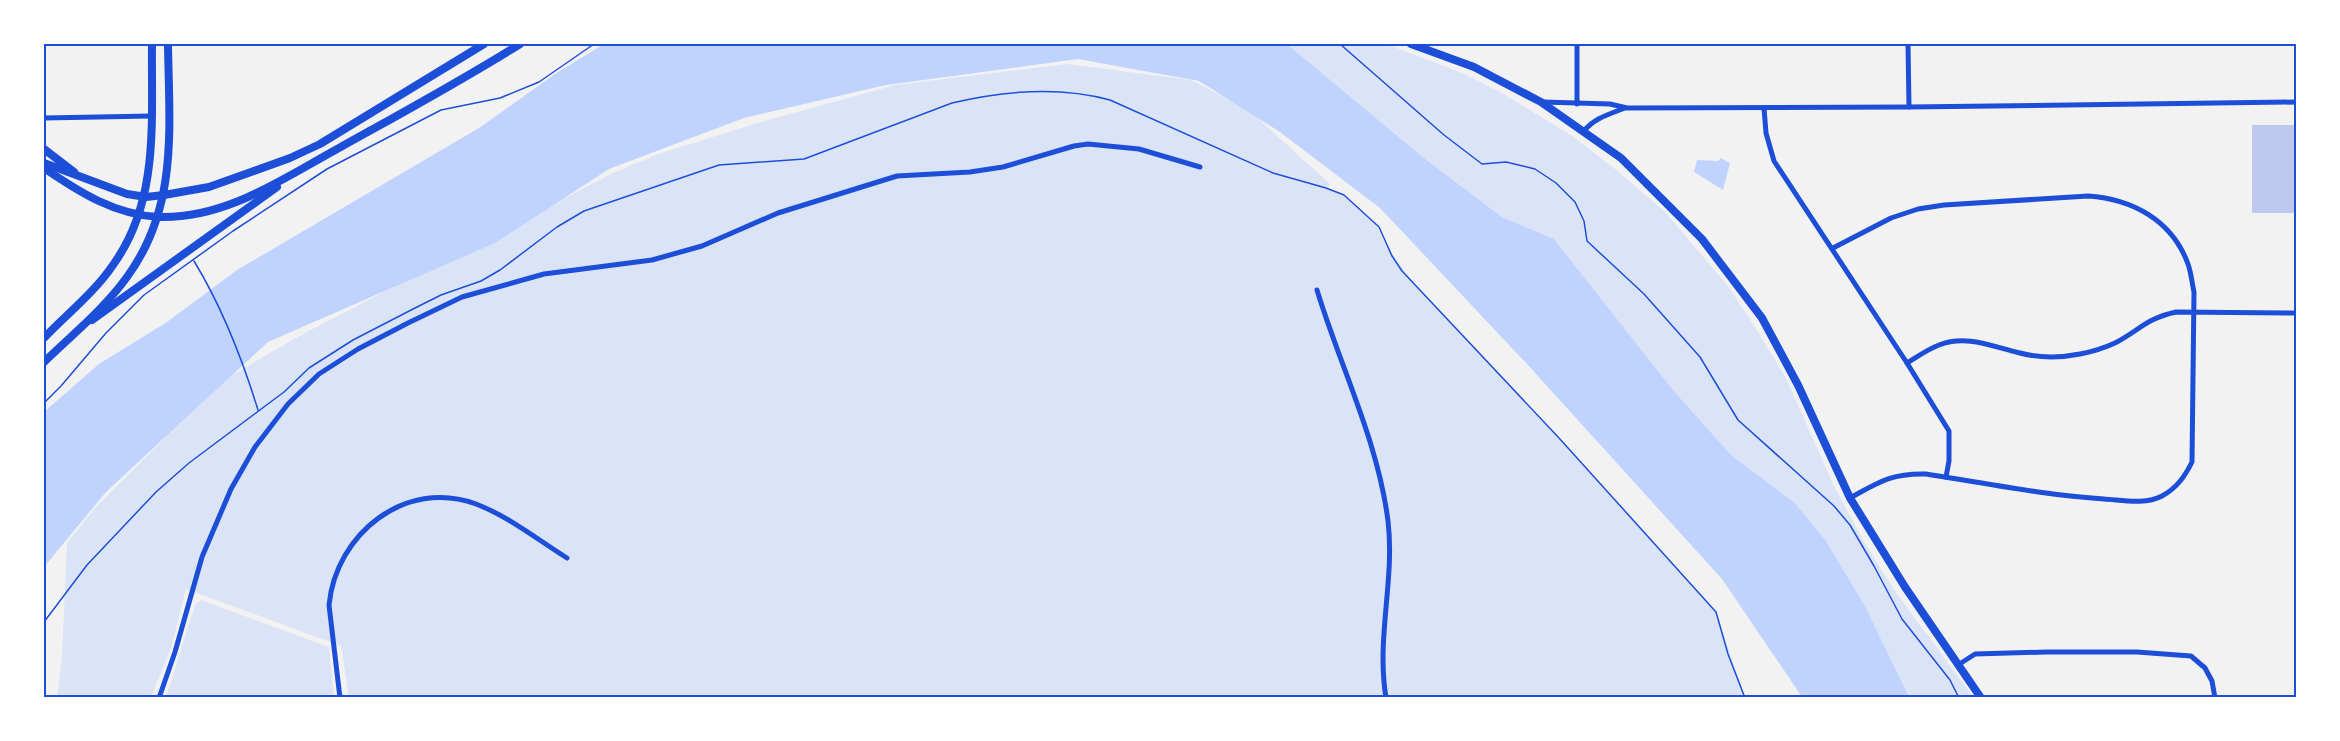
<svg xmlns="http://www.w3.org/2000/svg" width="2340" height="741" viewBox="0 0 2340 741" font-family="Signika,sans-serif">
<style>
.green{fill:#dbe4f7}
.water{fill:#bfd3fe}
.building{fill:#bdc9ec}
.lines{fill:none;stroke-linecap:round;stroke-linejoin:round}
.path{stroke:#1d4ed8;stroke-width:1.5}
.minor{stroke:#1d4ed8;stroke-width:5}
.secondary{stroke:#1d4ed8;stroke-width:8}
.neatline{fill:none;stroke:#1d4ed8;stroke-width:2}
</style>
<rect width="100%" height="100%" fill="#f2f2f2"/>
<!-- green -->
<g class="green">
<path d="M 1287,44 L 1386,44 L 1465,74 L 1507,96 L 1572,136 L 1619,172 L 1665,212 L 1728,286 L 1758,332 L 1786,378 L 1833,484 L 1863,540 L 1895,591 L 1973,697 L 1909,697 L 1865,606 L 1826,541 L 1795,503 L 1731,455 L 1673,390 L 1554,239 L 1502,217 L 1424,158 Z"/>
<path d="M 1068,64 L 1191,80 L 1249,110 L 1330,184 L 1326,188 L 1343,195 L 1376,225 L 1385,244 L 1416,286 L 1528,405 L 1716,612 L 1745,697 L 349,697 L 341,646 L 186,589 L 171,648 L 151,697 L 57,698 L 62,657 L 67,543 L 95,508 L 167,436 L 232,375 L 303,334 L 613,173 L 661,153 L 761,122 L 895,85 Z"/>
<path d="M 201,600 L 329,647 L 334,697 L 166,697 L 195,605 Z"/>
</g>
<!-- water -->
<g class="water">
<path d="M 604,44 L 1287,44 L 1424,158 L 1502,217 L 1554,239 L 1673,390 L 1731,455 L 1795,503 L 1826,541 L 1865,606 L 1909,697 L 1802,697 L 1722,579 L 1527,364 L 1380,208 L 1280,132 L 1199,81 L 1078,59 L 886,85 L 744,118 L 609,169 L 495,243 L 268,342 L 106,492 L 44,567 L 44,412 L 99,364 L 167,322 L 237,270 L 479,128 L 555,74 Z"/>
<path d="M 1721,158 L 1730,163 L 1723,190 L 1694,172 L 1697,160 L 1718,161 Z"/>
</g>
<!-- building -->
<path class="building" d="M 2252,125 L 2295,125 L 2296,213 L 2252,213 Z"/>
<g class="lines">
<!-- path -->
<g class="path">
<path d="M 1340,44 L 1444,135 L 1482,164 L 1506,162 L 1535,169 L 1556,183 L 1575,202 L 1584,221 L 1587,241 L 1644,294 L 1700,357 L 1738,420 L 1834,506 L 1850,525 L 1874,566 L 1902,619 L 1950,680 L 1959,698"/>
<path d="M 194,261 C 222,307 242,358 258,410"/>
<path d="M 44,403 L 61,386 L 106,333 L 144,295 L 233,231 L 327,169 L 441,110 L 500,98 L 539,82 L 594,44"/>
<path d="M 44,622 L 87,565 L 156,492 L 189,463 L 284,392 L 309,368 L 353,340 L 415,308 L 441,295 L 481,281 L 500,270 L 557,227 L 584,211 L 719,165 L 804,159 L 952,103 C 1003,91 1059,86 1110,100 L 1273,173 L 1326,188 L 1344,195 L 1379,227 L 1392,256 L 1402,271 L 1559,438 L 1716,612 L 1728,654 L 1745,698"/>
</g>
<!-- minor -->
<g class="minor">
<path d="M 1577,44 L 1577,104"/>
<path d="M 1908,44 L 1909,107"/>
<path d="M 1543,102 L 1610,104 L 1627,108 L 1909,107 L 2296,102"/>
<path d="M 1764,108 L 1766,133 L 1774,161 L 1907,363 L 1949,431 L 1949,461 L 1946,477"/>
<path d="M 44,118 L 151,116"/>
<path d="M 1584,131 C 1594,118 1610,114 1625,108"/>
<path d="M 1833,248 L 1891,218 L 1918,209 L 1944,205 L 2088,196 C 2132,199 2172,220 2188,264 C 2191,272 2192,283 2194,292 L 2192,462 C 2185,476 2177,488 2162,496 C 2145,505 2122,500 2104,499 C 2043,495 1985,483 1926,474 C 1892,473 1879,482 1850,498"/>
<path d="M 1317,290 C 1340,366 1378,441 1388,521 C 1395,580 1376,638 1386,698"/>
<path d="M 1907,363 C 1917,357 1928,349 1939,345 C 1967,334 1993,347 2020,353 C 2039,358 2060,358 2080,354 C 2091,352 2104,348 2115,343 C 2140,330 2145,319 2176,312 L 2296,313"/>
<path d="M 1958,665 L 1975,654 L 2046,652 L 2137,652 L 2191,656 L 2205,668 L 2212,681 L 2215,698"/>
<path d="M 159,698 L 175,652 L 202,557 L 231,489 L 255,447 L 288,404 L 319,374 L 358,349 L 408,323 L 462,297 L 544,274 L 652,260 L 702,246 L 778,213 L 897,176 L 970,172 L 1003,167 L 1074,146 L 1088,144 L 1139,149 L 1200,167"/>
<path d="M 340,698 L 329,605 C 336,534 405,478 476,504 C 508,516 538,540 567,558"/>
</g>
<!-- secondary -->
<g class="secondary">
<path d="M 1411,44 L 1474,67 L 1541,102 L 1621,158 L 1702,239 L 1762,318 L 1798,385 L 1850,498 L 1905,587 L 1981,698"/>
<path d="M 44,149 L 74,172"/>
<path d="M 44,163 L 127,194 L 146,197 L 164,195 L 209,187 L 290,158 L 320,144 L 484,44"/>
<path d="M 44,168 C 79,192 115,215 159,217 C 226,219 282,179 339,148 C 400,114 461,81 520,44"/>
<path d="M 92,320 L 277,187"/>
<path d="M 44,338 C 67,314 94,293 113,265 C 160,200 151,120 152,44"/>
<path d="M 44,362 C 72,335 104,309 127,277 C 179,206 169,126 168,44"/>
</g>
</g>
<!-- border -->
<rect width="2340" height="741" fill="none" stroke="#ffffff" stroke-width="90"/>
<rect x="45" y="45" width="2250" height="651" class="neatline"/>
</svg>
